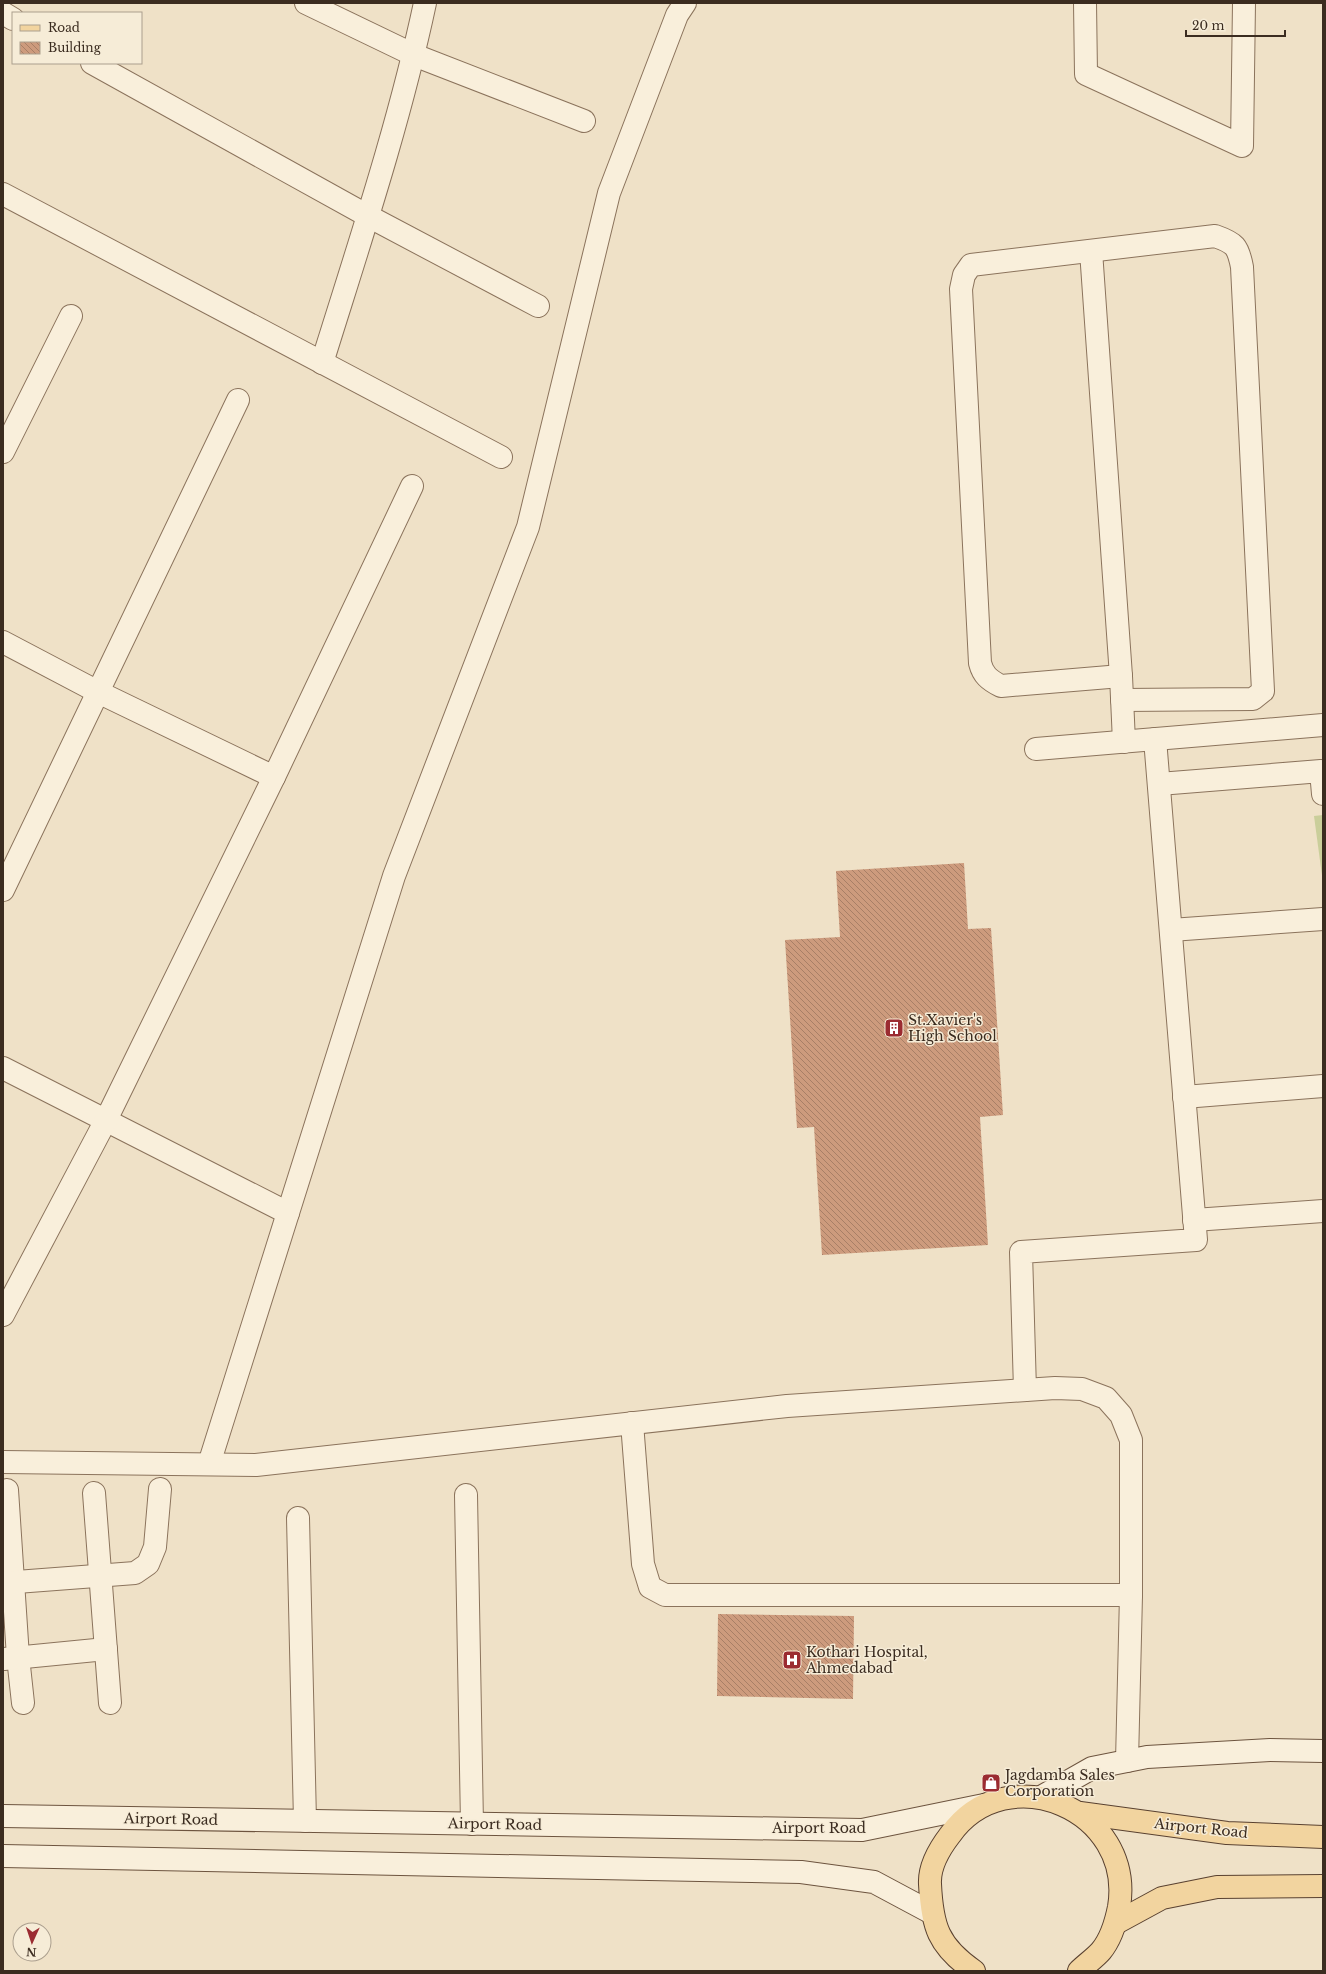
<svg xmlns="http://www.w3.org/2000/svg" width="1326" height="1974" viewBox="0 0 1326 1974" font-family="'Libre Baskerville',serif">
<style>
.park{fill:#cace9a}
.building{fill:url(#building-back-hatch)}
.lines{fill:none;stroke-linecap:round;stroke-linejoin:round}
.street-casing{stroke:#8b735c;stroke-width:24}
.secondary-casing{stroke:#6d543f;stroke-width:24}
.primary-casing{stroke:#594130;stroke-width:24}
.street{stroke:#f9efdb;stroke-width:22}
.secondary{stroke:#f9efdb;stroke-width:22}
.primary{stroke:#f2d49f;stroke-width:22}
.labels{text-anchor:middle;stroke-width:3;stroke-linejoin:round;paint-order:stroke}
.poi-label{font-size:14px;fill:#3b2c20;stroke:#f6ecd7;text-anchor:start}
.street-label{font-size:14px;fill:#3b2c20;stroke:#f6ecd7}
</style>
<defs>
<pattern id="building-back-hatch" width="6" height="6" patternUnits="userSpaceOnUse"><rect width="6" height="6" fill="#cd9b7d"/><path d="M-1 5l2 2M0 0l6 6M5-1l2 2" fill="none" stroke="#a87f66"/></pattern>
</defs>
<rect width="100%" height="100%" fill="#efe1c7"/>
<!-- park -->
<path class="park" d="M 1323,815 L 1323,883 L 1314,816 Z"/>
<!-- building -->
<g class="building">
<path d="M 964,863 L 968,929 L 991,928 L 1003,1115 L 980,1117 L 988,1245 L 822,1255 L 814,1127 L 797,1128 L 785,940 L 840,937 L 836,871 Z"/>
<path d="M 718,1614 L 854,1616 L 853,1699 L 717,1696 Z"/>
</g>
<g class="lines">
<defs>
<g id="street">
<path d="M 306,3 L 414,55 L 584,121"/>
<path d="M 1085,3 L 1086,74 L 1242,146 L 1244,3"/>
<path d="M 3,13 L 13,19"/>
<path d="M 92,63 L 368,216 L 538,306"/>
<path d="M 3,194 L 501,457"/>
<path d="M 1091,251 L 1121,676 L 1124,742"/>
<path d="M 322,363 C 359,244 399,125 425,3"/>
<path d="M 3,452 L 71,316"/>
<path d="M 3,642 L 98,692 L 274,777 L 412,486"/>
<path d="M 1121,676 L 1001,686 C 989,680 983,675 980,663 L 961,289 L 964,275 L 971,265 L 1215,236 C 1235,243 1238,246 1242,267 L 1263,691 L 1253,699 L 1122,700"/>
<path d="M 1036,749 L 1323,725"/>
<path d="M 1159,784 L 1321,771 L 1323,794"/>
<path d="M 3,890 L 238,400"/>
<path d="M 1171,930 L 1323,919"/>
<path d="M 3,1068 L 288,1213"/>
<path d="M 1184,1097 L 1323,1086"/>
<path d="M 1194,1220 L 1323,1211"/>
<path d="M 3,1315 L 106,1120 L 274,777"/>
<path d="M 1025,1390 L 1021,1252 L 1196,1240 L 1155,739"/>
<path d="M 632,1423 L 643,1564 L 650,1587 L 665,1595 L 1131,1595"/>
<path d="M 3,1462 L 256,1465 L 787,1406 L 1055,1388 L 1082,1389 L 1106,1398 L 1121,1415 L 1131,1440 L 1131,1595 L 1127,1761"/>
<path d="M 209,1464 L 394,876 L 528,527 L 609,193 L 677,15 L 685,3"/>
<path d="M 7,1490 L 18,1657 L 23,1703"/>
<path d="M 94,1493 L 110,1703"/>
<path d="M 466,1495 L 472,1824"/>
<path d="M 298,1518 L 305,1821"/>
<path d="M 3,1583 L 135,1573 L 148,1564 L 155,1547 L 160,1489"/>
<path d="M 4,1659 L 106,1649"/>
</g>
<g id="secondary">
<path d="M 1041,1797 L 1092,1768 L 1147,1757 L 1270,1750 L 1323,1751"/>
<path d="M 3,1816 L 862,1830 L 984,1805"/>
<path d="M 3,1856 L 801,1872 L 874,1882 L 932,1913"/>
</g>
<g id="primary">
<path d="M 1080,1813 L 1227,1833 L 1323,1837"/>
<path d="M 1116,1923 L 1162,1898 L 1217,1887 L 1323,1886"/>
<path d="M 974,1971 C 938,1946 932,1926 930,1884 C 929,1867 940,1848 950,1835 C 1007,1755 1135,1810 1119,1907 C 1116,1922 1111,1939 1101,1951 C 1095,1958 1086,1964 1079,1971"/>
</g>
</defs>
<!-- street casing -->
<use href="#street" class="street-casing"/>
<!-- secondary casing -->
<use href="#secondary" class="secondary-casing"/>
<!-- primary casing -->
<use href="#primary" class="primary-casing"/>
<!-- street -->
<use href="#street" class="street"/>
<!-- secondary -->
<use href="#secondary" class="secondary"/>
<!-- primary -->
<use href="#primary" class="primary"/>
</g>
<!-- icons -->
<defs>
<symbol id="building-square" viewBox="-11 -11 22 22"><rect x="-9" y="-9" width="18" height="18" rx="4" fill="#9b2b31" stroke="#f6ecd7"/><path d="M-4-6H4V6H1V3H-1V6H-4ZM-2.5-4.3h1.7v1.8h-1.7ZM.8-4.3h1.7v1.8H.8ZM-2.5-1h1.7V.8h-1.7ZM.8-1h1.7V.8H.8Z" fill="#fff"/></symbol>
<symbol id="hospital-square" viewBox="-11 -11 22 22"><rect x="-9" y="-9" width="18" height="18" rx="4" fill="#9b2b31" stroke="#f6ecd7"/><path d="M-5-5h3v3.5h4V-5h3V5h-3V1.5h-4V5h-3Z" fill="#fff"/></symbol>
<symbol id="shop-square" viewBox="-11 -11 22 22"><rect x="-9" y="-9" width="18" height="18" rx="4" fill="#9b2b31" stroke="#f6ecd7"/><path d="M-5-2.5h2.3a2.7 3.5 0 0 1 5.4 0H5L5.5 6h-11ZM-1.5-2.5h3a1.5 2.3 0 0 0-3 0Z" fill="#fff"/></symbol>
</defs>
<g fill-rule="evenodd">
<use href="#building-square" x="883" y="1017" width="22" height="22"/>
<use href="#hospital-square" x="781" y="1649" width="22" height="22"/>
<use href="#shop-square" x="980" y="1772" width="22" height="22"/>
</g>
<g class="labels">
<!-- poi labels -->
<g class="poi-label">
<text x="908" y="1025">St.Xavier's<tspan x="908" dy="16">High School</tspan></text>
<text x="806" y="1657">Kothari Hospital,<tspan x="806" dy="16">Ahmedabad</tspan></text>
<text x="1005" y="1780">Jagdamba Sales<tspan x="1005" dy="16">Corporation</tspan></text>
</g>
<!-- street labels -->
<g class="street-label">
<text transform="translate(171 1819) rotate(1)" y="5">Airport Road</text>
<text transform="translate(495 1824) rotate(1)" y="5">Airport Road</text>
<text x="819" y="1833">Airport Road</text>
<text transform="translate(1201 1828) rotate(6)" y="5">Airport Road</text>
</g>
</g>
<!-- border -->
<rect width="1326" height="1974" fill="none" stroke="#3b2c20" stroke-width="8"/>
<!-- legend -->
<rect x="12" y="12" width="130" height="52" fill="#f6ecd7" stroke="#ab9f8e"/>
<rect x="20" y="25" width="20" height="6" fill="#f2d49f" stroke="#ab9f8e"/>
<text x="48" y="32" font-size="12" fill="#3b2c20">Road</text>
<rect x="20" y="42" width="20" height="12" fill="url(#building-back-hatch)" stroke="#ab9f8e"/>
<text x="48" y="52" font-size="12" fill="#3b2c20">Building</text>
<!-- north arrow -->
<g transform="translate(32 1942) rotate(183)"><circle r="19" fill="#f6ecd7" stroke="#ab9f8e"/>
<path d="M0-3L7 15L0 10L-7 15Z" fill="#9b2b31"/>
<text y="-6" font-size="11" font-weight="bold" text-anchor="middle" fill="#3b2c20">N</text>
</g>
<!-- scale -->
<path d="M1186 30v6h99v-6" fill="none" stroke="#3b2c20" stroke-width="2"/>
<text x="1192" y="30" font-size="12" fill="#3b2c20" stroke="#f6ecd7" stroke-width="3" paint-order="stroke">20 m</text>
</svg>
